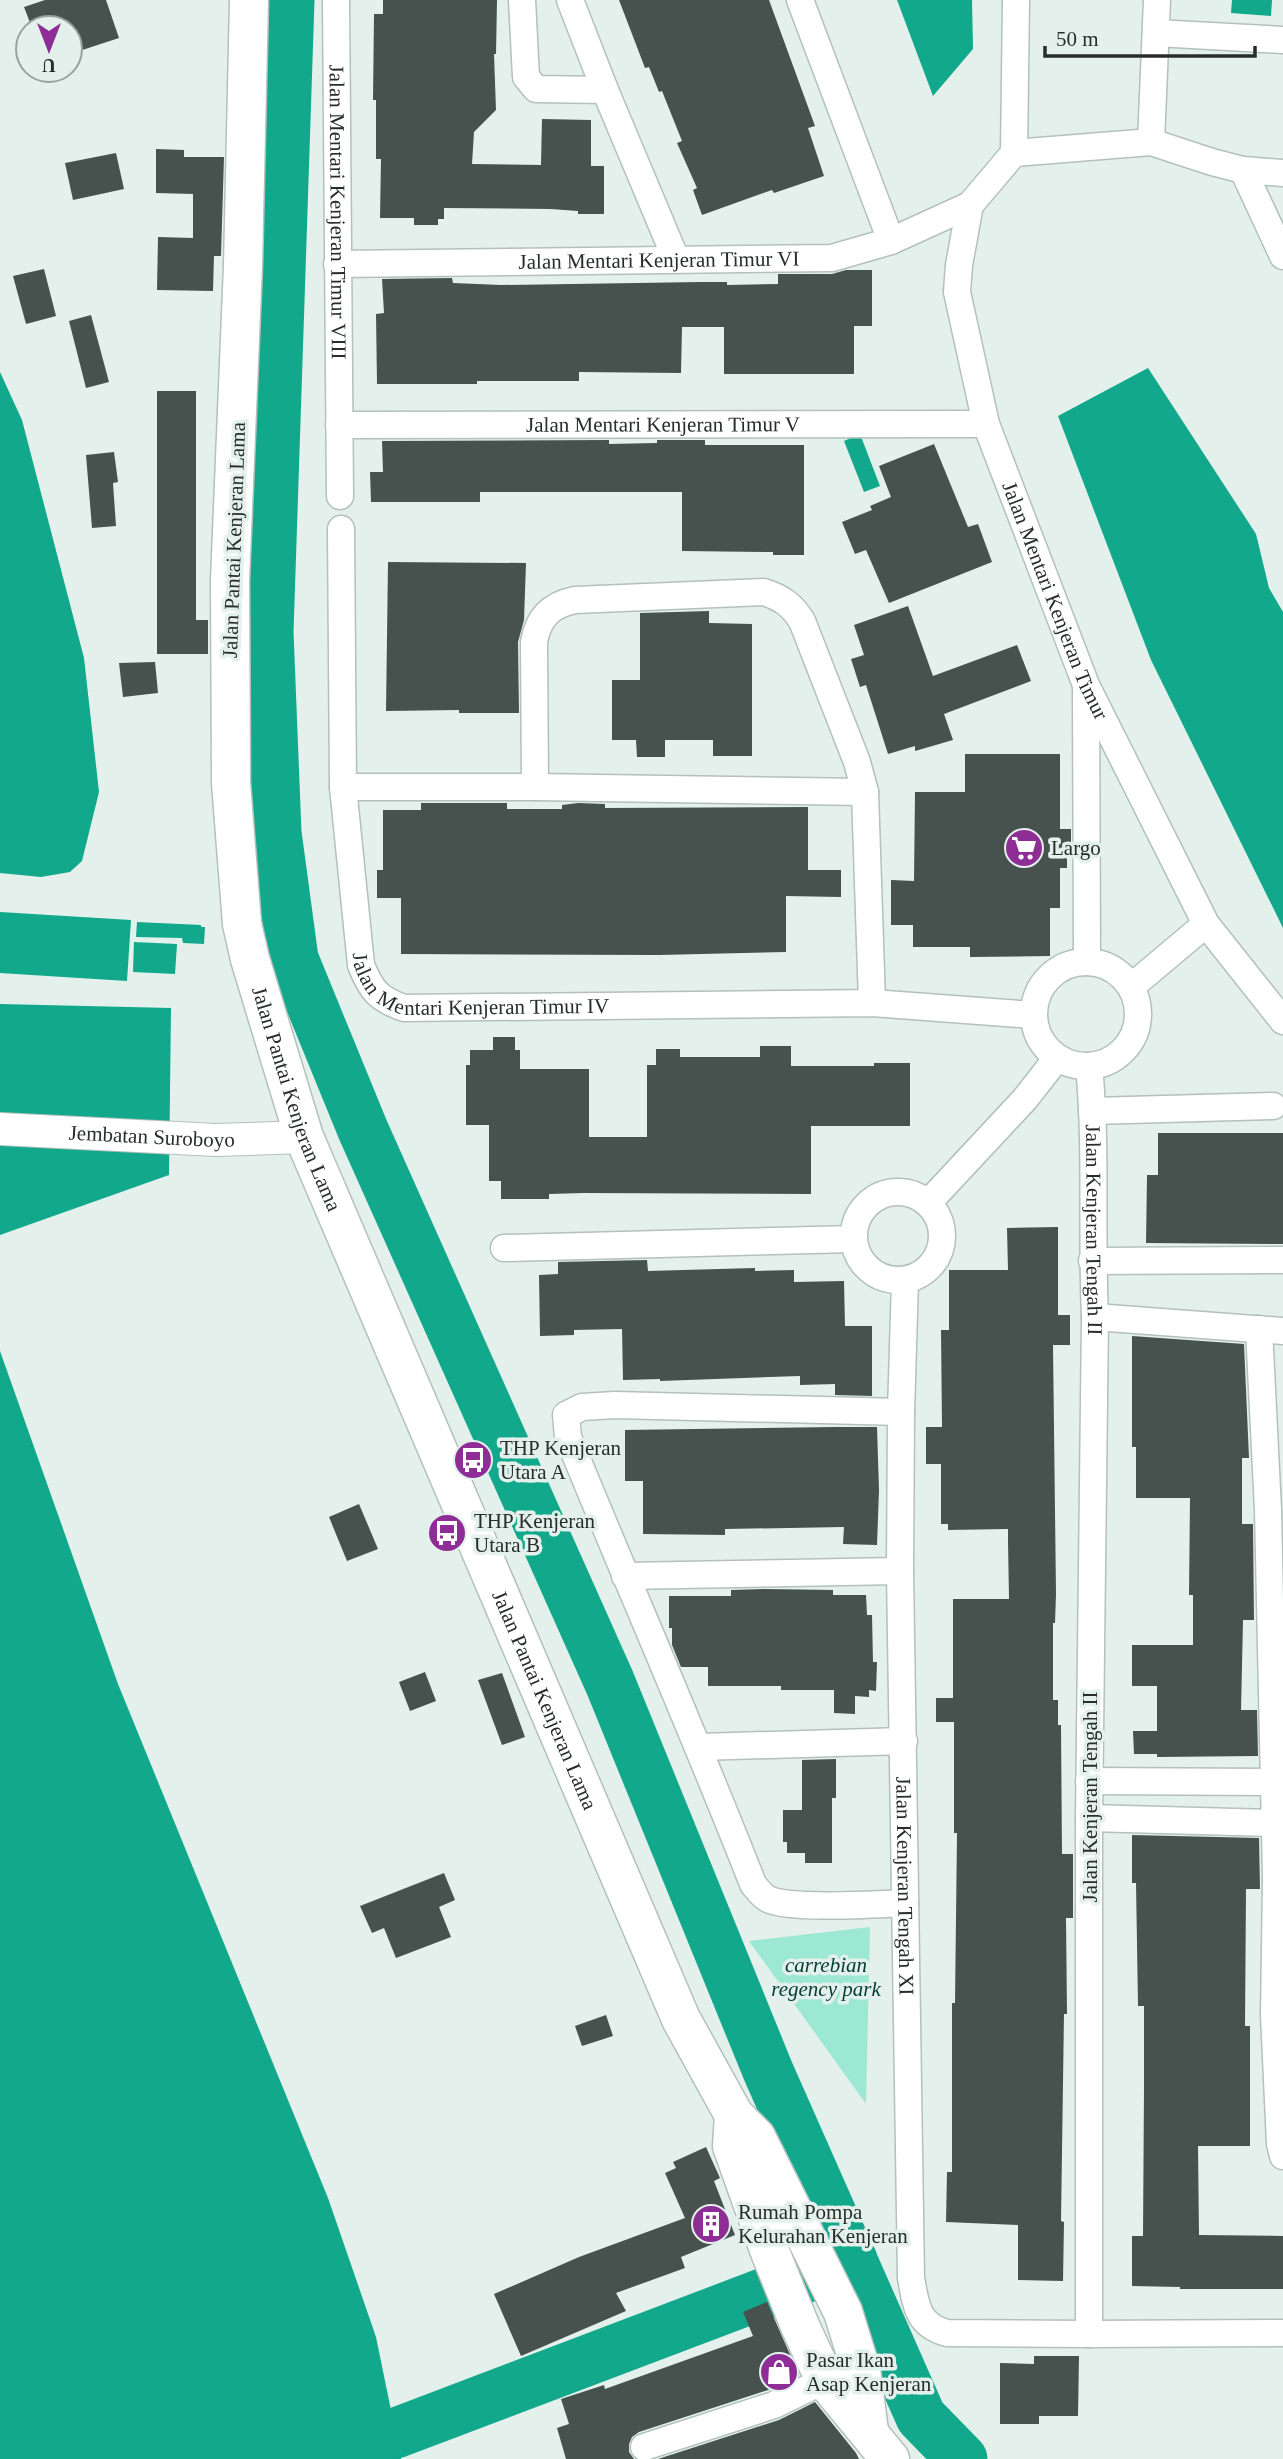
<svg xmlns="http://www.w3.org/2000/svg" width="1283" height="2459" viewBox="0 0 1283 2459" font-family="'Times New Roman',serif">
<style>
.green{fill:#9de8d3}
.water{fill:#11a88c}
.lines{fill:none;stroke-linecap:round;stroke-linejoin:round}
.river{stroke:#11a88c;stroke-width:51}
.building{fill:#47524f}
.minor-casing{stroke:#b3c0bc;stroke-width:29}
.tertiary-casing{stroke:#b3c0bc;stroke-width:34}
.primary-casing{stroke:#b3c0bc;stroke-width:41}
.minor{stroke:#fff;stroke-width:26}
.tertiary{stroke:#fff;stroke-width:32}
.primary{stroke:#fff;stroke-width:38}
.labels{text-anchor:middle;stroke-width:7;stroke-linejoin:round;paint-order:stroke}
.street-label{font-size:21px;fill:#282d2b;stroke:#e3f0ec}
.poi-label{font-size:21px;fill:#282d2b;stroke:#e3f0ec;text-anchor:start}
.park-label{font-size:21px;font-style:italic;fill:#013d31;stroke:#e3f0ec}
</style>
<rect width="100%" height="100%" fill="#e3f0ec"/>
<!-- green -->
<path class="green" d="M 870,1927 L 866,2104 L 749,1941 Z"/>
<!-- water -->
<g class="water">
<path d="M 897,0 L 972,0 L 973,49 L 933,96 Z"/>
<path d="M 1232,0 L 1272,0 L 1271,16 L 1231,13 Z"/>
<path d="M 1148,368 L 1256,534 L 1269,588 L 1283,612 L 1283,928 L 1151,660 L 1058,416 Z"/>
<path d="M 0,372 L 22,420 L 84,658 L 99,792 L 82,861 L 70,872 L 41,877 L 0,873 Z"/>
<path d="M 860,434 L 880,486 L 864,492 L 844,441 Z"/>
<path d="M 0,912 L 131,920 L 127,981 L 0,973 Z"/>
<path d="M 137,922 L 201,925 L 201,927 L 205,927 L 204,944 L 183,943 L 182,938 L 136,937 Z"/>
<path d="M 134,942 L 177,944 L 175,974 L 133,972 Z"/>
<path d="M 0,1004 L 171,1008 L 169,1175 L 0,1235 Z"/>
<path d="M 0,1351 L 118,1684 L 328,2198 L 376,2337 L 401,2459 L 0,2459 Z"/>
</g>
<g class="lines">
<!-- river -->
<g class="river">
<path d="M 289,0 L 268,632 L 276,833 L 293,959 L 363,1130 L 610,1683 L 768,2071 L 921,2417 L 962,2459"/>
<path d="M 396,2433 L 852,2260"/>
</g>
</g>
<!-- building -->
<g class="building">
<path d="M 45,0 L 106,0 L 119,38 L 70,54 L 70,28 L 32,28 L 24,7 Z"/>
<path d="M 383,0 L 497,0 L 496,54 L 494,54 L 496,110 L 474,132 L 472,164 L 541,165 L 542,119 L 591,120 L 591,166 L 604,166 L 604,214 L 578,214 L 578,211 L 551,209 L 444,208 L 444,219 L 438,219 L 438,225 L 414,225 L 414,218 L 380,218 L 381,159 L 376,159 L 376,100 L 373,100 L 374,14 L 383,14 Z"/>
<path d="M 619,0 L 769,0 L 815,126 L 808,128 L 824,176 L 774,193 L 772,190 L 702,215 L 693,190 L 697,188 L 677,143 L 682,141 L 662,91 L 659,92 L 649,67 L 645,68 Z"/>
<path d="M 156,149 L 184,150 L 184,157 L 224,157 L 221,256 L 214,256 L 213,291 L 157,290 L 158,237 L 193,238 L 193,194 L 156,193 Z"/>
<path d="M 116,153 L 124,189 L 73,200 L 65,163 Z"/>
<path d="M 44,269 L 56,316 L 26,324 L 13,276 Z"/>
<path d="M 846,270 L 872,270 L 872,326 L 854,326 L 854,374 L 724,374 L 724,327 L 682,327 L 681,373 L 579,372 L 579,381 L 477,381 L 477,384 L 377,384 L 376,314 L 384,313 L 382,279 L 452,278 L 453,283 L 501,285 L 700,282 L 727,282 L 727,285 L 778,284 L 778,274 L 832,274 Z"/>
<path d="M 91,315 L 109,382 L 86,388 L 69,321 Z"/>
<path d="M 157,391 L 196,391 L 196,620 L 208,620 L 208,654 L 157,654 Z"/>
<path d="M 609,440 L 609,444 L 657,443 L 657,440 L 705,440 L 705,445 L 804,445 L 804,555 L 773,555 L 773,552 L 682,551 L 682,492 L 480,492 L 480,502 L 371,502 L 370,472 L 383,472 L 382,441 Z"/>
<path d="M 934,444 L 968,527 L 978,524 L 992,562 L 889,603 L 866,550 L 855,554 L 842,522 L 872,510 L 870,506 L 891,497 L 879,466 Z"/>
<path d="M 114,452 L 118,482 L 113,483 L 116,526 L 92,528 L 86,455 Z"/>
<path d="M 388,562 L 526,563 L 524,620 L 518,642 L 519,713 L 459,713 L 459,710 L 386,711 Z"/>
<path d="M 908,606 L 933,676 L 1017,645 L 1031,681 L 944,714 L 953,740 L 915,751 L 915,746 L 888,754 L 866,685 L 860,687 L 851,659 L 864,655 L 854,625 Z"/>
<path d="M 709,611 L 709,623 L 752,624 L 752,756 L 713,756 L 713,740 L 665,740 L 665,757 L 637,757 L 636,740 L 612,740 L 612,680 L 640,680 L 640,613 Z"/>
<path d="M 155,662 L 158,693 L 123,697 L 119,663 Z"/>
<path d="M 965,754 L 1060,754 L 1060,829 L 1071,829 L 1071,851 L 1067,851 L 1067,868 L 1060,868 L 1060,908 L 1050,908 L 1050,956 L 970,957 L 970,947 L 913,947 L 913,925 L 891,925 L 891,880 L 914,881 L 915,792 L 965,792 Z"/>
<path d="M 421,803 L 507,803 L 507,809 L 562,809 L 562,805 L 578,803 L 605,804 L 605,808 L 808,807 L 808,870 L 841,870 L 841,897 L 786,896 L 786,952 L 659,955 L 401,954 L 401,898 L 377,898 L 377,870 L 383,870 L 383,810 L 421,810 Z"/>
<path d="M 493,1037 L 515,1037 L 515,1050 L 520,1050 L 520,1069 L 589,1069 L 589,1137 L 647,1137 L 647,1065 L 656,1065 L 656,1049 L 680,1049 L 680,1057 L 760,1057 L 760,1046 L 791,1046 L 791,1066 L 874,1066 L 874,1063 L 910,1063 L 910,1126 L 811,1126 L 811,1194 L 583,1193 L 549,1194 L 549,1199 L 501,1199 L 501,1181 L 489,1181 L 489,1125 L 466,1125 L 466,1065 L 470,1065 L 470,1050 L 493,1050 Z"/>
<path d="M 1158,1133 L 1283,1133 L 1283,1244 L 1146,1243 L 1147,1175 L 1158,1175 Z"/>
<path d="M 1058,1227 L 1058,1315 L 1070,1315 L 1070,1345 L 1053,1345 L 1056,1594 L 1055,1623 L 1053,1623 L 1053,1700 L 1058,1700 L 1058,1725 L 1061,1725 L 1062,1854 L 1073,1854 L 1073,1918 L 1066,1918 L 1067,2014 L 1064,2014 L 1061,2221 L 1064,2222 L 1063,2281 L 1018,2280 L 1018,2225 L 946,2222 L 947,2172 L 952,2172 L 952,2003 L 955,2003 L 957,1833 L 954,1833 L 954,1722 L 936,1722 L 936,1698 L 953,1698 L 953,1599 L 1009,1599 L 1008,1542 L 1008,1529 L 948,1530 L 948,1524 L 941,1524 L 941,1464 L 926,1464 L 926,1427 L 942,1427 L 941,1330 L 949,1330 L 949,1270 L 1008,1270 L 1007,1228 Z"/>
<path d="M 647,1260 L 648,1271 L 755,1268 L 755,1271 L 794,1270 L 794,1282 L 844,1281 L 845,1326 L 872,1326 L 872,1396 L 835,1395 L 835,1384 L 800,1385 L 800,1376 L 660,1381 L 660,1379 L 623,1380 L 622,1329 L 574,1330 L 574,1335 L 540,1336 L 539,1275 L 558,1274 L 558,1262 Z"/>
<path d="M 1132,1336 L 1244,1344 L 1249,1458 L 1242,1458 L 1242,1524 L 1253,1524 L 1254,1620 L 1243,1620 L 1241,1710 L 1257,1710 L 1258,1756 L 1157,1757 L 1157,1754 L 1134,1754 L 1133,1731 L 1157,1731 L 1157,1686 L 1132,1686 L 1132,1645 L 1193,1645 L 1193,1595 L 1189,1595 L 1190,1498 L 1136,1498 L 1136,1447 L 1132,1447 Z"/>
<path d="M 835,1427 L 877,1427 L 879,1490 L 877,1545 L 843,1544 L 844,1527 L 725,1529 L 725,1535 L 643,1534 L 643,1481 L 625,1481 L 625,1430 Z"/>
<path d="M 359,1504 L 378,1549 L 347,1561 L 329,1517 Z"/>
<path d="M 764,1589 L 833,1590 L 833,1595 L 866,1595 L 867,1615 L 872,1615 L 873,1662 L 877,1662 L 876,1691 L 869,1690 L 869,1697 L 855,1696 L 855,1714 L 834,1713 L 834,1690 L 781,1690 L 781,1686 L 708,1686 L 708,1667 L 681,1667 L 672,1645 L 672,1628 L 669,1628 L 669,1596 L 731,1596 L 731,1590 Z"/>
<path d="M 425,1672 L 436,1701 L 410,1711 L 399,1682 Z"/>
<path d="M 502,1673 L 525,1737 L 502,1745 L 478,1680 Z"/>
<path d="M 836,1759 L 836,1798 L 832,1798 L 832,1863 L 805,1863 L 805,1853 L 787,1853 L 787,1842 L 783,1842 L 783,1810 L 802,1810 L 802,1760 Z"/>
<path d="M 1132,1835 L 1259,1838 L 1260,1889 L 1246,1889 L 1245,2026 L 1250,2026 L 1250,2146 L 1198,2146 L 1199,2235 L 1283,2236 L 1283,2289 L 1180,2289 L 1180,2287 L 1132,2286 L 1132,2236 L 1143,2236 L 1144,2087 L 1144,2006 L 1138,2006 L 1136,1883 L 1132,1883 Z"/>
<path d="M 444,1873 L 455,1900 L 439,1907 L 451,1937 L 396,1958 L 384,1928 L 372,1933 L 360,1906 Z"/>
<path d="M 606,2015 L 613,2036 L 582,2046 L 575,2026 Z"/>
<path d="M 706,2147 L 720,2178 L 714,2181 L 735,2235 L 681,2257 L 685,2268 L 616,2293 L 626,2311 L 521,2356 L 494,2294 L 579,2257 L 685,2218 L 665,2173 L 676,2168 L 673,2162 Z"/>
<path d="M 767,2302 L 799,2375 L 768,2390 L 639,2432 L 632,2437 L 629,2444 L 629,2452 L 634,2459 L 566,2459 L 557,2428 L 569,2424 L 561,2399 L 604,2385 L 605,2389 L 753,2336 L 743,2312 Z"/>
<path d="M 1034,2356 L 1079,2356 L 1078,2416 L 1039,2416 L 1039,2424 L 1000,2424 L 1000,2363 L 1034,2364 Z"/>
<path d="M 815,2402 L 856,2453 L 859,2459 L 658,2459 L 779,2420 Z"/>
</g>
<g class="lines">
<defs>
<g id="minor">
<path id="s1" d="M 336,0 L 340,496"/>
<path d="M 522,0 L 526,77 L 536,89 L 605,90"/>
<path d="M 570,0 L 605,90 L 676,259"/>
<path d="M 800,0 L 891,241"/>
<path d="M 1156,33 L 1283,40"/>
<path d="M 1151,142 L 1157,0"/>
<path id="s2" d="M 1014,153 L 970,205 L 959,265 L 957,292 L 986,424 L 1086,685 L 1206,924 L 1283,1021"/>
<path d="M 1014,153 L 1151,142 L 1212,162 L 1243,170 L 1283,173"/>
<path d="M 1014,153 L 1016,0"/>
<path d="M 1243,170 L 1283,256"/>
<path id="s3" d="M 337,264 L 832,258 L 891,241 L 970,205"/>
<path id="s4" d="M 339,425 L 986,424"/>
<path id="s5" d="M 341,529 L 343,787 L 361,965 C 371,990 378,999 404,1008 L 872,1003 L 1033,1015"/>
<path d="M 1086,690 L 1087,962"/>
<path d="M 343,787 L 535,787 L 865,792"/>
<path d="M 535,787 L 534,642 C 538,618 550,605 575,600 L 764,592 C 782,598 792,605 802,621 L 857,762 L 865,792 L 872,1003"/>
<circle cx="1086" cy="1014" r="52"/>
<path d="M 1131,987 L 1206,924"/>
<path id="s6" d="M 1089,1066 C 1097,1149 1091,1233 1095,1317 L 1089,1818 L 1089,2334 L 1283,2333"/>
<path d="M 1092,1111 L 1273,1106"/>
<circle cx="898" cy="1236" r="44"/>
<path d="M 928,1203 L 1025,1099 L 1057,1058"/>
<path d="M 504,1248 L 854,1239"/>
<path d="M 1092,1261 L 1283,1260"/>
<path id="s7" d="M 905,1280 L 901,1412 L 900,1571 L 911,2278 C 916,2305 917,2325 947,2333 L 1089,2334"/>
<path d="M 1095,1317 L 1283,1331"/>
<path d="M 1259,1329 L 1268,1510 L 1276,1878 L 1274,2015 L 1280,2144 L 1283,2156"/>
<path d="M 901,1412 L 615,1405 L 582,1407 L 566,1415 L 568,1437 C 629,1586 694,1733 753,1884 C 757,1889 762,1896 768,1899 C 790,1910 877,1904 905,1903"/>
<path d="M 625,1576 L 900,1571"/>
<path d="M 699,1747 L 904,1741"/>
<path d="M 1089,1781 L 1274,1782"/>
<path d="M 1089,1818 L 1275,1823"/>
<path d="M 644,2447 L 774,2405 L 825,2380"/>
</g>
<g id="tertiary">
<path id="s8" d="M 0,1129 L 216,1140 L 304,1137"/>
</g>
<g id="primary">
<path id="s9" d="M 249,0 L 243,265 L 230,580 L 231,783 L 242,924 L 250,959 L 304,1137 L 681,2019 L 734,2115 L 756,2137 L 843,2312 L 861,2370 L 869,2431"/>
<path d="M 734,2115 L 732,2146 L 770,2252 L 800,2326 L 825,2380 L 890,2459"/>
</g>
</defs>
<!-- minor casing -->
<use href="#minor" class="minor-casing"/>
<!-- tertiary casing -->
<use href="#tertiary" class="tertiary-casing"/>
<!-- primary casing -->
<use href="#primary" class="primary-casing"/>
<!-- minor -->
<use href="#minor" class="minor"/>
<!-- tertiary -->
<use href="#tertiary" class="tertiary"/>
<!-- primary -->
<use href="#primary" class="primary"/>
</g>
<!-- icons -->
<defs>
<symbol id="supermarket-disc" viewBox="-11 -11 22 22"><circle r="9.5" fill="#8e2d95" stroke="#e3f0ec"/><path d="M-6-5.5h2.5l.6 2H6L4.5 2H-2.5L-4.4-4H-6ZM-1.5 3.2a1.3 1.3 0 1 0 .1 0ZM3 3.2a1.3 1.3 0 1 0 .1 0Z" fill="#fff"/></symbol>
<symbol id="bus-disc" viewBox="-11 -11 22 22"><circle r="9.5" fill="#8e2d95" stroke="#e3f0ec"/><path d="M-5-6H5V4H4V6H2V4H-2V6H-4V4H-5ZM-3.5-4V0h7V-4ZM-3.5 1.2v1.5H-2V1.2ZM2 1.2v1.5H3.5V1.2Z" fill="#fff"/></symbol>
<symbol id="building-disc" viewBox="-11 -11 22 22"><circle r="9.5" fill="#8e2d95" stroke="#e3f0ec"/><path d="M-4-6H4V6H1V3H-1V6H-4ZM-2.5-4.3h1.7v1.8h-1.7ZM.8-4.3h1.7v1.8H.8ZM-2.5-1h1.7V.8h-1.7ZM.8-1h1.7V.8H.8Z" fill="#fff"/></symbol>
<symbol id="shop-disc" viewBox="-11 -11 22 22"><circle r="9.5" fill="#8e2d95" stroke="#e3f0ec"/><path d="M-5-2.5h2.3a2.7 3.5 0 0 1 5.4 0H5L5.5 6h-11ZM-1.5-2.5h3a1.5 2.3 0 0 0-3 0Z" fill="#fff"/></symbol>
</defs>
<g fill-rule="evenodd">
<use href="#supermarket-disc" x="1002" y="826" width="44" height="44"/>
<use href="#bus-disc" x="451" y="1438" width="44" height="44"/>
<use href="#bus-disc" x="425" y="1511" width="44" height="44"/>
<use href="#building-disc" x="689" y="2202" width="44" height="44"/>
<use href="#shop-disc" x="757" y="2350" width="44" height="44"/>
</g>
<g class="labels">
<!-- street labels -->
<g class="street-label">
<text dy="7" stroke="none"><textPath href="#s1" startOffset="212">Jalan Mentari Kenjeran Timur VIII</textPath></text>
<text dy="7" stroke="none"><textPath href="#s3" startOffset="322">Jalan Mentari Kenjeran Timur VI</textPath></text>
<text dy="7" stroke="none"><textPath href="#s4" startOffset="324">Jalan Mentari Kenjeran Timur V</textPath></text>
<text transform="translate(234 540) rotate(-88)" y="7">Jalan Pantai Kenjeran Lama</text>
<text dy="7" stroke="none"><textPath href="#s2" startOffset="481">Jalan Mentari Kenjeran Timur</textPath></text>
<text dy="7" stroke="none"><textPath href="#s5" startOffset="565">Jalan Mentari Kenjeran Timur IV</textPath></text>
<text dy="7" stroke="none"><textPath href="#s9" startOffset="1108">Jalan Pantai Kenjeran Lama</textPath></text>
<text dy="7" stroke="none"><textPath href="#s8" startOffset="152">Jembatan Suroboyo</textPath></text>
<text dy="7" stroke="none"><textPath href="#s6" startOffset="164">Jalan Kenjeran Tengah II</textPath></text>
<text dy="7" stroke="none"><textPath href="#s9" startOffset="1759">Jalan Pantai Kenjeran Lama</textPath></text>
<text transform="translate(1090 1797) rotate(-90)" y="7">Jalan Kenjeran Tengah II</text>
<text dy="7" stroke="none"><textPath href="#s7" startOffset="606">Jalan Kenjeran Tengah XI</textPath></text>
</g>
<!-- poi labels -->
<g class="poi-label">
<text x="1051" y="855">Largo</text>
<text x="500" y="1455">THP Kenjeran<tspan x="500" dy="24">Utara A</tspan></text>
<text x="474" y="1528">THP Kenjeran<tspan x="474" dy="24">Utara B</tspan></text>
<text x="738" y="2219">Rumah Pompa<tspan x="738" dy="24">Kelurahan Kenjeran</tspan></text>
<text x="806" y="2367">Pasar Ikan<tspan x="806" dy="24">Asap Kenjeran</tspan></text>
</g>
<!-- park labels -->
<g class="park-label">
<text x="826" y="1972">carrebian<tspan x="826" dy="24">regency park</tspan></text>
</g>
</g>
<!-- north arrow -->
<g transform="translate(49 49) rotate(180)"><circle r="33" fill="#e3f0ec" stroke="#98a29f" stroke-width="2"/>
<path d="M0-5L12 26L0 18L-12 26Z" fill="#8e2d95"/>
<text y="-10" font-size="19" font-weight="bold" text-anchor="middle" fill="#282d2b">U</text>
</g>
<!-- scale -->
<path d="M1045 46v10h210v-10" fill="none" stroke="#282d2b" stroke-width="3.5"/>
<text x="1056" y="46" font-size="21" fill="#282d2b" stroke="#e3f0ec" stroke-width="5" paint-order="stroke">50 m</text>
</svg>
